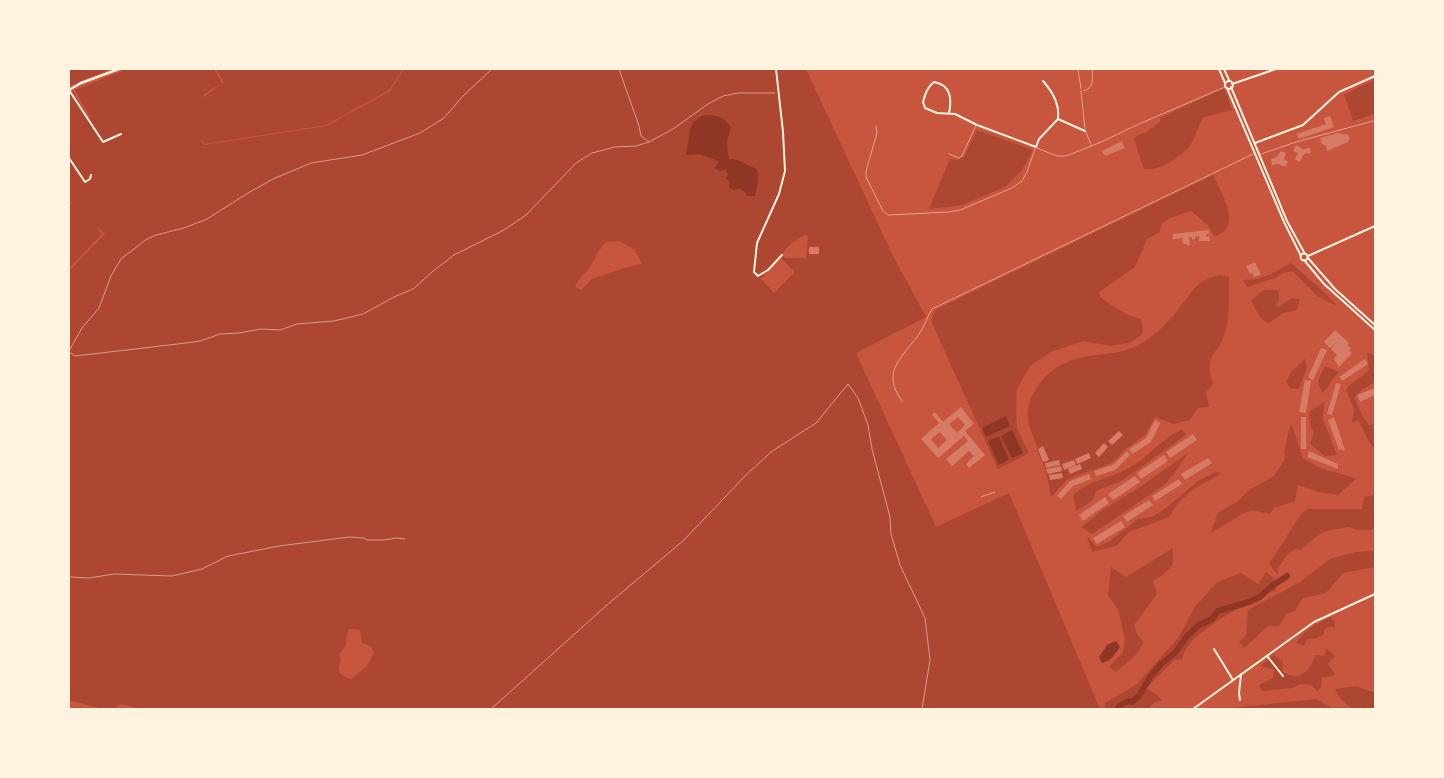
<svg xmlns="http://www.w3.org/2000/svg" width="1444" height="778" viewBox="0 0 1444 778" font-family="'Source Sans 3',sans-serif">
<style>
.green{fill:#ae4732;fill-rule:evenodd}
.water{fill:#8f3625}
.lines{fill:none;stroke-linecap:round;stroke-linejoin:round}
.river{stroke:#8f3625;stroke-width:6}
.building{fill:#d67c66;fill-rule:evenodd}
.path{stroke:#fff3e0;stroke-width:0.5}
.service{stroke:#fff3e0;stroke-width:0.5}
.minor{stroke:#fff3e0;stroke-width:2}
.tertiary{stroke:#fff3e0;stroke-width:2}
.secondary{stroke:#fff3e0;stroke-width:2.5}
</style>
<rect width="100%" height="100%" fill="#c8553d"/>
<!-- green -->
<g class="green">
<path d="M 69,69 L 111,69 L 69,86 Z"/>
<path d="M 127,69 L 214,69 L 222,83 L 203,95 L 204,97 L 224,82 L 216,69 L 403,69 L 389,90 L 326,125 L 205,144 L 199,137 L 204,145 L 327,126 L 390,91 L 404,69 L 806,69 L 892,254 L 926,317 L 856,353 L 936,527 L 1009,493 L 1100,709 L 141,709 L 120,704 L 114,709 L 103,709 L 69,700 L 69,271 L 105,234 L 99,228 L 98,230 L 102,234 L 69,268 L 69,202 L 71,204 L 72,203 L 69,200 L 69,94 L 73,91 L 88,117 L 90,117 L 75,90 ZM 805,235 L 808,236 L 806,258 L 785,258 L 782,255 C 786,246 797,239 805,235 ZM 620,241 L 635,250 L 642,264 L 628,267 L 592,279 L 581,290 L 575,287 C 579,277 587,272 592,263 C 597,255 599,249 606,242 ZM 781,258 L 795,272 L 774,293 L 761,279 ZM 349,629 L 360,630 L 362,643 L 371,646 L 374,653 L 367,666 L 351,679 C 342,677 335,671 341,661 L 339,654 L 346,645 L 346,637 Z"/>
<path d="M 1375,79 L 1375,114 L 1353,121 L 1344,95 Z"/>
<path d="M 1224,88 L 1232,110 L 1204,117 C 1198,124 1196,136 1191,144 C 1184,156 1158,172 1144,169 L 1134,139 L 1137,135 L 1145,133 L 1160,122 L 1160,118 Z"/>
<path d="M 977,130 L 1033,150 L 1022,170 L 1005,187 L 962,205 L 929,209 L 950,159 L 958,160 L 964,157 Z"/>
<path d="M 1213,175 C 1219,189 1237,216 1225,230 C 1223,233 1217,235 1215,237 L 1208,225 L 1191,211 L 1170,218 L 1161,224 L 1160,232 L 1147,239 L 1135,267 L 1099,292 L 1100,297 C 1112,305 1126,316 1141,319 L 1143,334 L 1129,343 L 1111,346 L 1083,341 L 1051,352 L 1030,366 L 1017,389 L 1016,406 L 1017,429 L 1029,453 L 998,469 L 931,321 L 935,310 Z"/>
<path d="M 1291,263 L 1327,295 L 1337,306 L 1317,296 L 1293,271 L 1283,273 L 1275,278 L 1247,287 L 1243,280 C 1263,280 1274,273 1291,263 Z"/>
<path d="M 1220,275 L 1229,277 C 1229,296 1230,318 1224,336 C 1216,357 1203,356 1213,383 L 1206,393 L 1209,407 L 1198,408 L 1190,420 L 1174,424 L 1155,417 L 1145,435 L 1127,448 L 1112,463 L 1068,479 L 1051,497 L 1046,471 L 1037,450 L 1037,447 C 1035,440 1031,432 1029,425 C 1022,395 1048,367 1075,359 C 1096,353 1118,356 1138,345 C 1154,337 1167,323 1178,310 C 1192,292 1196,280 1220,275 Z"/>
<path d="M 1264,290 L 1279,290 L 1279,300 L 1276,304 L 1279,307 L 1292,298 L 1300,299 L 1297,310 L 1283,313 L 1269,323 C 1259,320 1256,309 1251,300 Z"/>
<path d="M 1367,352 L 1375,356 L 1375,382 L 1362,390 L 1354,397 L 1364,419 L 1369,425 L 1373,424 L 1375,449 L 1370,443 L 1358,420 L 1352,423 L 1354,409 L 1346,390 C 1352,380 1361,379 1369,370 Z"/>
<path d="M 1305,359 L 1307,367 L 1299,389 L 1290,388 L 1286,382 L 1291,372 Z"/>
<path d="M 1325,366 L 1340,372 C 1329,379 1332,386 1322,393 L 1318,381 Z"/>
<path d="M 1324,402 L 1323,419 L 1337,455 L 1325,456 L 1310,444 L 1314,433 L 1310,426 L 1309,412 Z"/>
<path d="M 1291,423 L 1303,458 L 1322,469 L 1342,474 L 1356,479 L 1338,495 L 1318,492 L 1298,485 L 1295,501 L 1274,508 L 1270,514 L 1252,510 L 1242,514 L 1210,534 L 1218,513 L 1238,501 L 1248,491 L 1274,476 L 1285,459 L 1284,451 Z"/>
<path d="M 1182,429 L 1186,435 L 1123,480 L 1096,491 L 1092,501 L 1076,511 L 1073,495 C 1086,482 1108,479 1125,470 C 1146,460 1161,439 1182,429 Z"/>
<path d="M 1188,453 L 1173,475 L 1164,485 L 1092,534 L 1082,527 L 1101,511 L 1140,487 Z"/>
<path d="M 1215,472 L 1222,473 L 1192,490 L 1177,504 L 1169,517 L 1129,532 L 1116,546 L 1092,552 L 1087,536 L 1097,547 L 1110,541 L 1138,519 L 1152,517 L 1167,507 L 1198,481 Z"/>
<path d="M 1375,495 L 1375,528 L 1370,530 L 1357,530 L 1349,527 L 1327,531 L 1318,535 L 1301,550 L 1295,549 L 1288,554 L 1278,568 L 1278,575 L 1269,564 L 1301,514 L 1308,509 L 1362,509 L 1364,497 Z"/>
<path d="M 1173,548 L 1173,564 L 1164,574 L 1153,581 L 1157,594 L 1134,625 L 1138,636 L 1144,642 L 1135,656 L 1116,672 L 1109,667 L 1123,652 L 1125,639 L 1118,609 L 1108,596 L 1111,567 L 1126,577 Z"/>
<path d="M 1375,551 L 1375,567 L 1343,573 L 1326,593 L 1303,598 L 1295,611 L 1286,614 L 1279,626 L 1268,626 L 1244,648 L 1239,642 L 1246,635 L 1248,610 L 1300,582 L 1330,559 L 1355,552 Z"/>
<path d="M 1266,572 L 1275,579 L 1276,590 C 1253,601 1184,632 1183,659 L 1174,660 L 1146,688 L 1156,694 L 1162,701 L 1155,702 L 1148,709 L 1104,709 L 1105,703 L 1137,684 L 1178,638 L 1195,607 L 1217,582 L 1241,573 L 1258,584 Z"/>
<path d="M 1331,617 L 1335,622 L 1335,627 L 1329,627 L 1324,629 L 1324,634 L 1317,638 L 1307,639 L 1304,646 L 1296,643 C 1304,630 1318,623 1331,617 Z"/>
<path d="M 1326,648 L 1335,656 L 1328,664 L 1335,674 L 1332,676 L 1322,677 L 1321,688 L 1317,691 L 1311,685 L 1301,684 L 1292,688 L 1262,691 L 1259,685 L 1273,678 L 1275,670 L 1260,666 L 1274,655 L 1283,661 L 1282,671 C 1285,673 1290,676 1294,676 C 1305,678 1312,663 1316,655 L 1325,656 Z"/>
<path d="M 1356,686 L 1375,693 L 1375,709 L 1352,709 L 1340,698 L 1335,689 Z"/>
<path d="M 1317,699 L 1333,709 L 1220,709 Z"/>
</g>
<!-- water -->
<g class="water">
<path d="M 704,115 C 718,115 722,116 731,127 C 727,139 726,147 729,159 C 740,158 747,166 757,169 L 758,182 L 755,196 L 747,196 L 745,192 L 740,189 L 733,190 L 729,187 L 729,181 L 725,178 L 728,175 L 726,169 L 720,171 L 714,168 L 719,162 L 716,160 L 699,154 L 686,155 L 690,129 L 693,122 Z"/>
<path d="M 1006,416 L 1010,426 L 986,437 L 982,428 Z"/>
<path d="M 1012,430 L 1023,453 L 1012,458 L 1001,436 Z"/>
<path d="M 999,436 L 1009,460 L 999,465 L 988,441 Z"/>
<path d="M 1116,641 L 1120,647 C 1115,654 1111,661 1102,663 L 1099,657 L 1107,645 Z"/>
</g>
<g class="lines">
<!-- river -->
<path class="river" d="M 1118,709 L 1119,706 L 1128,701 L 1132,702 L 1139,696 L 1150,677 L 1161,664 L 1175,653 L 1187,636 L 1199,625 L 1212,619 L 1218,611 L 1249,602 L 1260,597 L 1269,588 L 1287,576"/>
</g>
<!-- building -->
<g class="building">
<path d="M 1330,116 L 1334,127 L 1299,139 L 1297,134 L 1326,124 L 1324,118 Z"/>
<path d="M 1338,133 L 1348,135 L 1350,138 L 1348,142 L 1327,151 L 1326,146 L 1322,144 L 1320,138 Z"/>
<path d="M 1122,141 L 1125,148 L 1105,156 L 1102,151 Z"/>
<path d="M 1296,145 L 1303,149 L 1310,148 L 1311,153 L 1304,154 L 1300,162 L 1295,159 L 1298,153 L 1293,151 Z"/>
<path d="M 1281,151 L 1286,153 L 1284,159 L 1288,162 L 1285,167 L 1278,164 L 1272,165 L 1271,159 L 1277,157 Z"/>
<path d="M 1209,230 L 1209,234 L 1206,234 L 1206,237 L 1209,236 L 1210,241 L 1199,241 L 1199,237 L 1201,236 L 1195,237 L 1195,239 L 1192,240 L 1192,237 L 1189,237 L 1190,245 L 1187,246 L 1187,244 L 1183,244 L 1182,238 L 1173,239 L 1173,234 Z"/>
<rect x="809" y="247" width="10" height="7"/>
<path d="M 1255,262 L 1261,275 L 1254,277 L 1252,273 L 1250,274 L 1246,266 Z"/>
<path d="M 1335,330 L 1349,343 L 1347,345 L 1351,349 L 1349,350 L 1352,353 L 1339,367 L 1334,359 L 1337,355 L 1331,349 L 1337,342 L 1330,348 L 1324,342 Z"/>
<path d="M 1321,348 L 1327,350 L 1313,380 L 1308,377 Z"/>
<path d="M 1365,359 L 1368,364 L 1342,381 L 1339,377 Z"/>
<path d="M 1305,380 L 1311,381 L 1306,413 L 1299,412 Z"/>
<path d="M 1336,383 L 1341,384 L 1332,415 L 1327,414 Z"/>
<path d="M 1375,388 L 1375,395 L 1360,402 L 1357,395 Z"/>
<path d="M 961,407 L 974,424 L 965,431 L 985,455 L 969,468 L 966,464 L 974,456 L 969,451 L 952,466 L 946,459 L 968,441 L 964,436 L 938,458 L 921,439 L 939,423 L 932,415 L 935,412 L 943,422 ZM 958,417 L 965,425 L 957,433 L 949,424 ZM 940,432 L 947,440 L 938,448 L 931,439 Z"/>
<rect x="1301" y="417" width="5" height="32"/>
<path d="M 1334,417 L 1345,450 L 1342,451 L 1342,449 L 1339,450 L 1328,420 Z"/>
<path d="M 1155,420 L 1160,423 L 1151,442 L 1132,454 L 1129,449 L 1146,438 Z"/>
<path d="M 1119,431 L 1123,435 L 1112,445 L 1108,441 Z"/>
<path d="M 1193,434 L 1197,440 L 1170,458 L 1166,452 Z"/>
<path d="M 1104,443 L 1108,447 L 1099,457 L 1095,453 Z"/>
<path d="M 1043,446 L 1049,460 L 1043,462 L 1038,449 Z"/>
<path d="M 1127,451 L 1130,455 L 1115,470 L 1096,476 L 1094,471 L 1113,465 Z"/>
<path d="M 1309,451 L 1338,464 L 1338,469 L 1307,457 Z"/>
<path d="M 1089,453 L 1091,458 L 1077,464 L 1075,459 Z"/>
<path d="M 1164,455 L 1168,461 L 1141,479 L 1137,473 Z"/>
<path d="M 1208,458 L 1212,463 L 1185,480 L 1181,474 Z"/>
<path d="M 1059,460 L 1060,465 L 1046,468 L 1045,463 Z"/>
<path d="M 1074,460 L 1076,465 L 1064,470 L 1062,464 Z"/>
<path d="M 1080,464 L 1082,469 L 1070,474 L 1068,469 Z"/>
<path d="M 1061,466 L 1062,471 L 1048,474 L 1046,469 Z"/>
<path d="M 1062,473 L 1063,478 L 1050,480 L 1049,475 Z"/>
<path d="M 1089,474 L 1091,479 L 1073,486 L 1061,499 L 1057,496 L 1070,481 Z"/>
<path d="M 1135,476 L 1140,482 L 1113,500 L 1108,494 Z"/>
<path d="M 1179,479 L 1182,484 L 1155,501 L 1152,496 Z"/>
<path d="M 1105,497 L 1109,503 L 1083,521 L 1079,515 Z"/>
<path d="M 1149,500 L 1153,505 L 1127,522 L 1123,516 Z"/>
<path d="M 1121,521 L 1125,527 L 1097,544 L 1093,538 Z"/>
</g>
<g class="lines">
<!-- path -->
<g class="path">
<path d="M 619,69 L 639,126 L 641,136 L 649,142"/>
<path d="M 69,351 L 82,328 L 99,308 L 111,276 L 121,259 L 147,239 L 156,235 L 184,228 L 207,219 L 248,193 L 273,179 L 311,163 L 362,155 L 420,133 L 444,118 L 463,96 L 492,69"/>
<path d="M 69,352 L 75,356 L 186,343 L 200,341 L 220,334 L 239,333 L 261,329 L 280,330 L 297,324 L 334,321 L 363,314 L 394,297 L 413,289 L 432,272 L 454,255 L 504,230 L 526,215 L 576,163 L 592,153 L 615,147 L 636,146 L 649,142 L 673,129 L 708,104 L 723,96 L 738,93 L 775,93"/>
<path d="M 69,577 L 89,578 L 114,574 L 172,576 L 202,569 L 228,556 L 279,546 L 349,537 L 364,538 L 367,540 L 384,540 L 396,538 L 405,539"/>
<path d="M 491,709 L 607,605 L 684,540 L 747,474 L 771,452 L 816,423 L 848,384 L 858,398 L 868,425 L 872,449 L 890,517 L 891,534 L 900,565 L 925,618 L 930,660 L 922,709"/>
</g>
<!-- service -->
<g class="service">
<path d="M 1078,69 L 1081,89"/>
<path d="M 1081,91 L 1085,129"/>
<path d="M 1083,91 C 1094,89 1093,78 1092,69"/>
<path d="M 876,126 L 877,133 L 866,171 L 866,177 L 883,211 L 888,215 L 949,212 L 960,210 L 1012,188 L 1022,181 L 1027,172 L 1035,149"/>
<path d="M 1086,132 L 1091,145"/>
<path d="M 1037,148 L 1057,156 L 1066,156 L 1099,143 L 1139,124 L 1225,87"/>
<path d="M 949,154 L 959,158 L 962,156 L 976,125"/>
<path d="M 1261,154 L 1296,142 L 1373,121"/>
<path d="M 902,401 C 880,371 903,357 919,334 C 925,326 927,317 932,309 L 1253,154"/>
<path d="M 981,497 L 995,492"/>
</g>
<!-- minor -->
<g class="minor">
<path d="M 776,69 L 783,132 L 785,171 L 779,194 L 757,243 L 754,272 L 758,276 L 768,270 L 782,255"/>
<path d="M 1043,81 C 1052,91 1060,103 1058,119"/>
<path d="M 1232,84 L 1276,69"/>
<path d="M 69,90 L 103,142 L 121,134"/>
<path d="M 949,113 C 952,99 951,85 934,82 C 927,87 925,95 923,102 L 925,108 L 937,113 L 955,114 L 977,125 L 1036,147 L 1039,139 L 1058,119"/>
<path d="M 1058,119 L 1085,131"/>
<path d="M 1255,143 L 1303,125 L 1339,92 L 1375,76"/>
<path d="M 69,158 L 85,182 L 90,179 L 91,175"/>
<path d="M 1308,256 L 1375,226"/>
<path d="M 1214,649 L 1233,680"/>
<path d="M 1267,656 L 1283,676"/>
<path d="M 1240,700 L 1239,693 L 1241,674"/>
<path d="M 1193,709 L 1314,622 L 1375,594"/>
</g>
<!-- tertiary -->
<g class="tertiary">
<path d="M 1219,69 L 1225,83"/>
<path d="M 1224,69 L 1229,80"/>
<circle cx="1229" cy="85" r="4"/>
<path d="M 1231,87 L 1287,221 L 1305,254"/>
<path d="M 1227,88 L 1284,222 L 1301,256"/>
<circle cx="1304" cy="257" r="3.5"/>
<path d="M 1308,258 L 1335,289 L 1375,325"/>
<path d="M 1304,260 L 1324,284 L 1375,330"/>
</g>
<!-- secondary -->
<path class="secondary" d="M 69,90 L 81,83 L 119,69"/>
</g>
<!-- border -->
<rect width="1444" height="778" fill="none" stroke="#fff3e0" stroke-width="140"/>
</svg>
